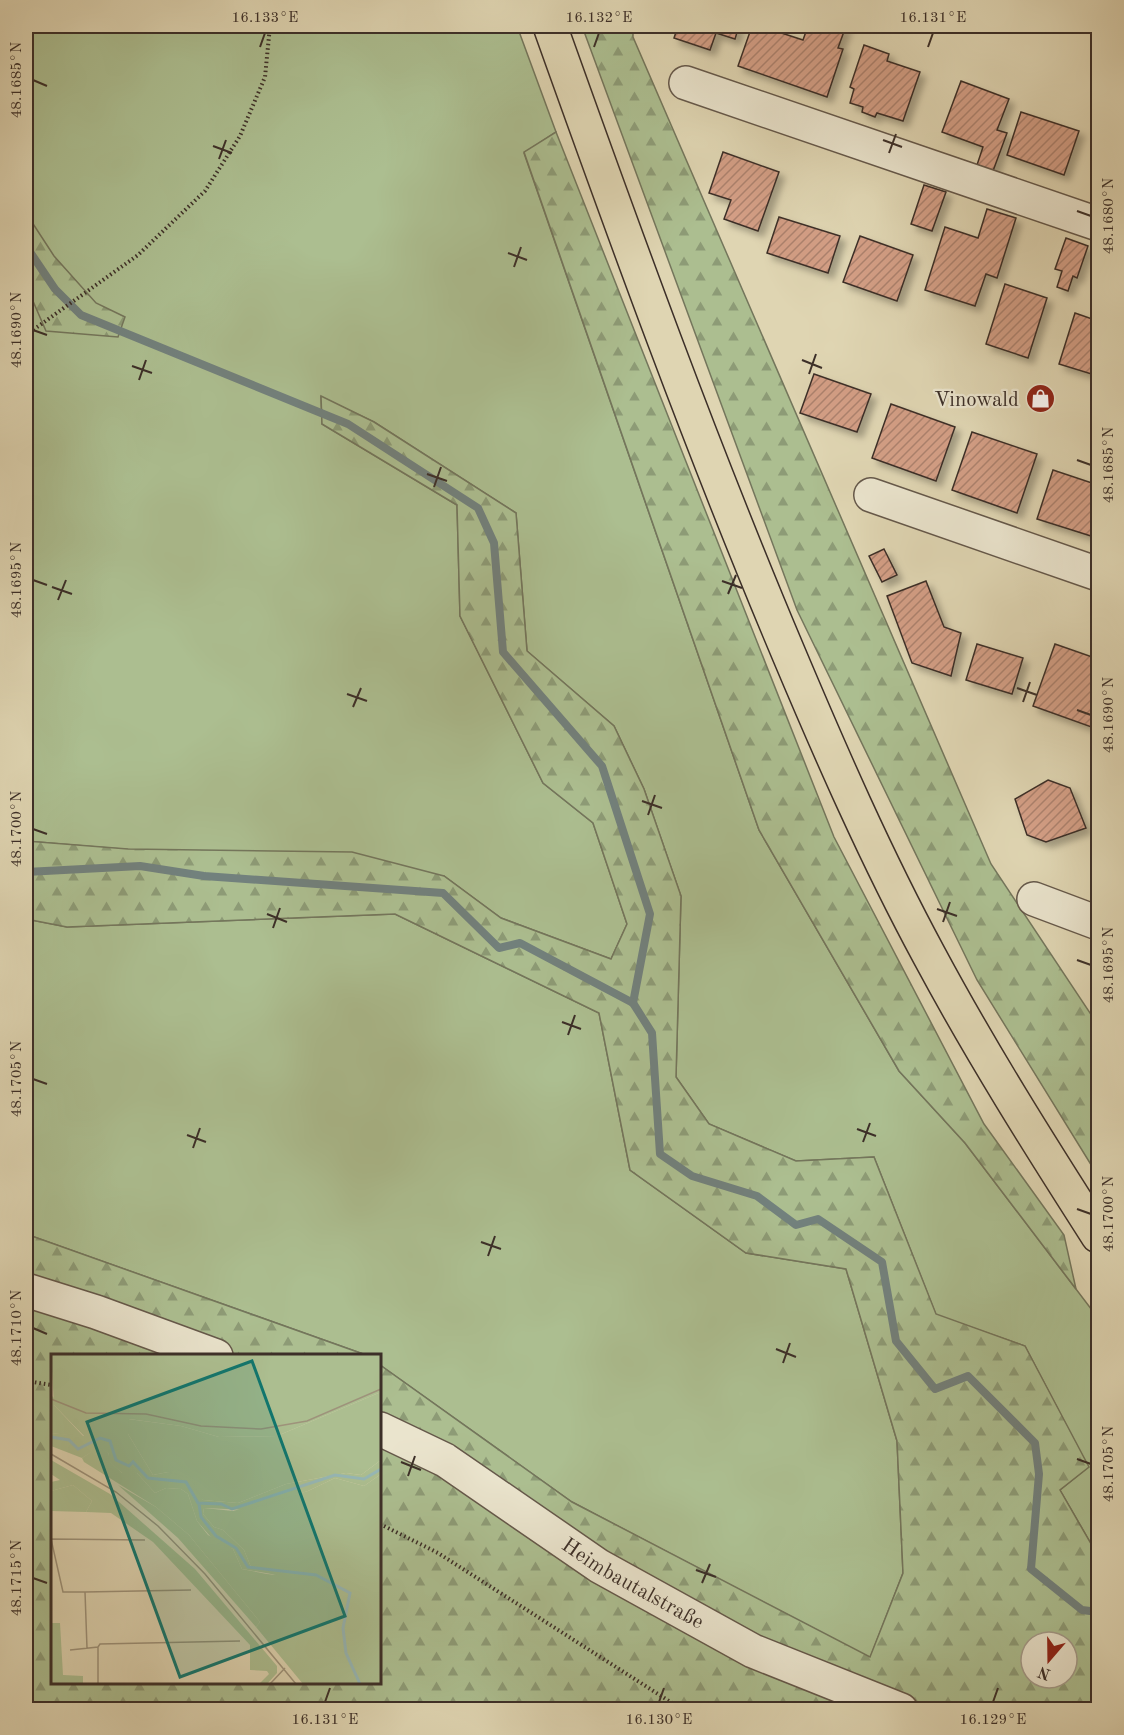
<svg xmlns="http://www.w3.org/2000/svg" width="1124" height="1735" viewBox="0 0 1124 1735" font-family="'Old Standard TT',serif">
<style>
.green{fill:#acbe90;stroke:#74765c;stroke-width:1.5}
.forest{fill:url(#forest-firs);stroke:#74765c;stroke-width:1.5;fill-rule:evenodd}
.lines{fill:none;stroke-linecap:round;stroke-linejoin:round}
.stream{stroke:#72817d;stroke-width:8}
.building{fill:url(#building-hatch);stroke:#3c2f28;stroke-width:1.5;filter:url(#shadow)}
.minor-casing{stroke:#65584a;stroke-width:36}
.tertiary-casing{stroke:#65584a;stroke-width:36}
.primary-casing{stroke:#3c2f28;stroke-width:36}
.path{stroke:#3c2f28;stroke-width:4;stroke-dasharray:1.5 3;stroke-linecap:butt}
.minor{stroke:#eae4cd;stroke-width:33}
.tertiary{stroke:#eae4cd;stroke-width:33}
.primary{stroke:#dfd5b2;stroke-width:33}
.ticks{fill:none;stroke:#3c2f28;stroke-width:2}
.labels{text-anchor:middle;stroke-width:4.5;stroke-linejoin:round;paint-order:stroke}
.poi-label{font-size:21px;fill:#3c2f28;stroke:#eae4cd;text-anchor:end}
.street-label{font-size:21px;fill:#3c2f28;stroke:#eae4cd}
.inset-river{fill:none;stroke:#96b7b5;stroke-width:3}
.inset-road{fill:none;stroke:#9e937b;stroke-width:1.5}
.view{fill:#0f766e;fill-opacity:0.15;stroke:#0f766e;stroke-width:3}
.inset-edge{fill:none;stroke:#3c2f28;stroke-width:3}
.neatline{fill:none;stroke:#3c2f28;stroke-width:2}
.ticks-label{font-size:15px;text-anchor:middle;fill:#3c2f28}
</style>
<defs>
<pattern id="forest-firs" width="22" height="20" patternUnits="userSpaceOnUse" patternTransform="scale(1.5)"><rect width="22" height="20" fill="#acbe90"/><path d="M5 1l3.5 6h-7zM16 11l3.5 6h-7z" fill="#8d9b76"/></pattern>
<pattern id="building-hatch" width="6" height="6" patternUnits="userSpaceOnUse" patternTransform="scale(1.5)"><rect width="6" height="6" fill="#d39e85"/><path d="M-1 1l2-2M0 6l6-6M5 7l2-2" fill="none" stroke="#ac816d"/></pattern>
<filter id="shadow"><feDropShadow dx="5.5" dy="5.5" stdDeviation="3" flood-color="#0004"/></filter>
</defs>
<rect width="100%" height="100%" fill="#dfd5b2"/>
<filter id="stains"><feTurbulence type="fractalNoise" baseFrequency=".00333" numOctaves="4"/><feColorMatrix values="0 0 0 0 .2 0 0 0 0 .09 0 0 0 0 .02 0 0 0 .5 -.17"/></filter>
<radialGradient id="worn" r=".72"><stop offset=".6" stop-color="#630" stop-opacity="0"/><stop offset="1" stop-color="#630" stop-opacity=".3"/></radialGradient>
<!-- green -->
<g class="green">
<path d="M 26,26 L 517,26 L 556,132 L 524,153 L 759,830 L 899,1071 L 965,1143 L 1098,1318 L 1098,1556 L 1060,1490 L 1088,1467 L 1025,1346 L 936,1315 L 874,1157 L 796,1161 L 709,1124 L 676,1077 L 681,896 L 644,789 L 614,726 L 527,651 L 516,513 L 374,422 L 321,397 L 322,424 L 457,505 L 460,616 L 543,783 L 593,823 L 627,924 L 611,959 L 501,918 L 444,876 L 26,841 Z"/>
<path d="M 395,914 L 599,1013 L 630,1170 L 746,1253 L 846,1269 L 897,1441 L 903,1573 L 870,1658 L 572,1502 L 380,1365 L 380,1356 L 366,1355 L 26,1234 L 26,919 L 67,927 Z"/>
</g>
<!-- forest -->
<g class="forest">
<path d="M 582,26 L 633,26 L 633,37 L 991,864 L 1098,1025 L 1098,1176 L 977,980 L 797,610 Z"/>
<path d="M 556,132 L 834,837 L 984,1124 L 1064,1235 L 1076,1289 L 965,1143 L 899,1071 L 759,830 L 524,152 Z"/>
<path d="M 26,213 L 54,256 L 96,303 L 125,317 L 118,337 L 46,331 L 26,285 Z"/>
<path d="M 321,396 L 374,422 L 516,513 L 527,651 L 614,726 L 644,789 L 681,896 L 676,1077 L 709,1124 L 796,1161 L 874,1157 L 936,1314 L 1025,1346 L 1089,1467 L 1060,1490 L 1098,1556 L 1098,1709 L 26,1709 L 26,1234 L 366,1355 L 52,1356 L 52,1682 L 380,1682 L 380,1365 L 572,1502 L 870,1657 L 903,1573 L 897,1441 L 846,1269 L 746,1253 L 630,1170 L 599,1013 L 395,914 L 67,927 L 26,919 L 26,841 L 128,849 L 352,852 L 444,876 L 501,918 L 611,959 L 627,924 L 593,823 L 543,783 L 460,616 L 457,505 L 322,424 ZM 1031,1642 L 1067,1642 L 1067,1678 L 1031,1678 Z"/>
</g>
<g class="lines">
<!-- stream -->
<g class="stream">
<path d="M 26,246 L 55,289 L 81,315 L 348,424 L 478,508 L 494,543 L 503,652 L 602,766 L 650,914 L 633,1003"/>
<path d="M 26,872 L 140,866 L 204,876 L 443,893 L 499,948 L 520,943 L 633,1003 L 652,1033 L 660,1154 L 692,1176 L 757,1196 L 796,1225 L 818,1219 L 882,1262 L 896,1341 L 935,1389 L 968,1376 L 1035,1443 L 1039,1474 L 1031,1569 L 1082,1610 L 1098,1612"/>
</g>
</g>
<!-- building -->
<g class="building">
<path d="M 678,26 L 739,26 L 735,39 L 716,33 L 710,50 L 674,38 Z"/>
<path d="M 752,26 L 760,26 L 803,40 L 808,26 L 846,26 L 838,48 L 843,49 L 827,97 L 738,66 Z"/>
<path d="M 864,45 L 889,54 L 887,61 L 920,72 L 903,121 L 877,113 L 875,117 L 862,112 L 863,107 L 850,103 L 854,89 L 850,87 Z"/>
<path d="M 961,81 L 1009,99 L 997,130 L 1007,133 L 993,171 L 977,165 L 983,147 L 942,132 Z"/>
<path d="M 1021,112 L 1079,131 L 1064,175 L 1007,155 Z"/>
<path d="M 723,152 L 779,172 L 758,231 L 724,219 L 731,200 L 709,193 Z"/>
<path d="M 924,185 L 946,192 L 932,231 L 911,224 Z"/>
<path d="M 987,209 L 1016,218 L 997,278 L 986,274 L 975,306 L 925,290 L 945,227 L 978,238 Z"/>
<path d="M 779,217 L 840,236 L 828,273 L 767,253 Z"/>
<path d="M 860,236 L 913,255 L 897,301 L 843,282 Z"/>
<path d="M 1066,238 L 1088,246 L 1077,278 L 1073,276 L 1068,291 L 1057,287 L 1062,271 L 1055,269 Z"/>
<path d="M 1005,284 L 1047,298 L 1028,358 L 986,344 Z"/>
<path d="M 1075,313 L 1098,321 L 1098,376 L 1059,364 Z"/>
<path d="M 814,374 L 871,394 L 857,432 L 800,413 Z"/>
<path d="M 891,404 L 955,427 L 936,481 L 872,458 Z"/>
<path d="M 972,432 L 1037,454 L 1017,513 L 952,490 Z"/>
<path d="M 1053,470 L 1098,485 L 1098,512 L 1091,536 L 1037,519 Z"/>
<path d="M 884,549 L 897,575 L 882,582 L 869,556 Z"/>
<path d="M 926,581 L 944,627 L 961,633 L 951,676 L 912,663 L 887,596 Z"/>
<path d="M 977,644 L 1023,658 L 1012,694 L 966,680 Z"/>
<path d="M 1055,644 L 1098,659 L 1097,729 L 1033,706 Z"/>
<path d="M 1048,780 L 1070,788 L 1086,828 L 1046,842 L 1027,835 L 1015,799 Z"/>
</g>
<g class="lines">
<defs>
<g id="minor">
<path d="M 686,83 L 1098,224"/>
<path d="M 871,495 L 1098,574"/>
<path d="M 1034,899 L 1098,923"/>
</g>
<g id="tertiary">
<path d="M 26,1290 L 96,1312 L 216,1356"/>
<path id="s1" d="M 380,1429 L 445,1460 L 599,1566 L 753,1651 L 901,1710"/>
</g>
<path id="primary" d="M 550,26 C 625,236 701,446 788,652 C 831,754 876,857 929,955 C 981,1052 1039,1144 1098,1236"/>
</defs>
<!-- minor casing -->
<use href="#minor" class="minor-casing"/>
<!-- tertiary casing -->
<use href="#tertiary" class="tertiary-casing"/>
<!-- primary casing -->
<use href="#primary" class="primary-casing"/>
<!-- path -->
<g class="path">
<path d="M 26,335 L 138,255 L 205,191 L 240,136 L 265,77 L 270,26"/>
<path d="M 26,1381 L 52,1385"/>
<path d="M 380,1524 L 438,1553 L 683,1710"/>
</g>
<!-- minor -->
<use href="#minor" class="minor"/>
<!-- tertiary -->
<use href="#tertiary" class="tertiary"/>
<!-- primary -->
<use href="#primary" class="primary"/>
</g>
<!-- ticks -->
<path class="ticks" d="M 260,47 L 265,33M 594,47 L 599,33M 928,47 L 933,33M 33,80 L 47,86M 883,140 L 902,147M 213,146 L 232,153M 889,153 L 896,134M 219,159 L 226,140M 1077,211 L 1091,216M 508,253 L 527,260M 514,267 L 521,247M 33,330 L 47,335M 802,360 L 822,368M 132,366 L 152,373M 809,374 L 816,354M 139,380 L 146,360M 1077,460 L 1091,465M 427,474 L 447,481M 434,487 L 441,467M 33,580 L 47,585M 722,581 L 742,588M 52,587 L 72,594M 728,594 L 736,575M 58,600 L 66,580M 1017,688 L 1037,695M 347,694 L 367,701M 1023,702 L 1030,682M 353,707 L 361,688M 1077,710 L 1091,715M 642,801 L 662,808M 648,815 L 655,795M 33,829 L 47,834M 937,909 L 957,916M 267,914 L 287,922M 943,922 L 950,902M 273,928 L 280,908M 1077,960 L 1091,965M 562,1022 L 581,1029M 568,1035 L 575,1015M 33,1079 L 47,1084M 857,1129 L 876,1136M 187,1135 L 206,1142M 863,1142 L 870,1123M 193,1148 L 200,1128M 1077,1209 L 1091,1214M 481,1242 L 501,1249M 488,1256 L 495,1236M 33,1328 L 47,1334M 776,1349 L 796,1357M 783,1363 L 790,1343M 1077,1459 L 1091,1464M 401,1462 L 421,1470M 408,1476 L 415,1456M 696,1570 L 716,1577M 33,1578 L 47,1583M 702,1583 L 710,1564M 325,1702 L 330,1688M 659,1702 L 664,1688M 993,1702 L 998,1688"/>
<!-- icons -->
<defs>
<symbol id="shop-disc" viewBox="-11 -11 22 22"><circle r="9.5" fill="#8f2418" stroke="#eae4cd"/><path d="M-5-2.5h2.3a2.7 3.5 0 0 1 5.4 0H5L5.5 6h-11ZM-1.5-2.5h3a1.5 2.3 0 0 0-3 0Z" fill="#fff"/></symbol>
</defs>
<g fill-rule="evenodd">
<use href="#shop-disc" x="1024" y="382" width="33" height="33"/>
</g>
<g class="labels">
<!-- poi labels -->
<g class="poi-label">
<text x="1019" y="406">Vinowald</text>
</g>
<!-- street labels -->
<g class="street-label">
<text dy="7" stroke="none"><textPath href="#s1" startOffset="297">Heimbautalstraße</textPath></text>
</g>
</g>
<!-- overview -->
<g transform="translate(51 1354)">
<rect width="330" height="330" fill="#dfd5b2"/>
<path d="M 330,38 L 330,106 L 310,121 L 295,119 L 235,130 L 187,149 L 152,146 L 117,118 L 102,121 L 77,80 L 77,65 L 130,72 L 168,83 L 226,82 ZM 0,41 L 5,46 L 3,51 L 33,83 L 0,79 ZM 49,92 L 58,100 L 56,105 L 71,119 L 86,119 L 104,139 L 115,134 L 130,135 L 137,140 L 146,167 L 157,181 L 182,195 L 191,215 L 216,220 L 225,221 L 200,213 L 193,196 L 172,176 L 163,173 L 152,160 L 153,154 L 182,157 L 257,137 L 284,124 L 313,132 L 330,120 L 330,330 L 252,330 L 205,273 L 209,268 L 138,181 L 105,153 L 33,108 L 31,104 ZM 22,131 L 41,147 L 35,158 L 0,157 L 0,137 ZM 0,269 L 9,269 L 12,321 L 32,322 L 32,330 L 0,330 Z" fill="#acbe90"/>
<path d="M 0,0 L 330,0 L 330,38 L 226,82 L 168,83 L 130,72 L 78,65 L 77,80 L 102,121 L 117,118 L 139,124 L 152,146 L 187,149 L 235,130 L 295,119 L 310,121 L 330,106 L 330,120 L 313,132 L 284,124 L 257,137 L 197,156 L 153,154 L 152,160 L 163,173 L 172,176 L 193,196 L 200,213 L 224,217 L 226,221 L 191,215 L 182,195 L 165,189 L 146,167 L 137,140 L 130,135 L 115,134 L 104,139 L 86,119 L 71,119 L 55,105 L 58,100 L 49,93 L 31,104 L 0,92 L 0,79 L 33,82 L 3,51 ZM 0,106 L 59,140 L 144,215 L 226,312 L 226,319 L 216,330 L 208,330 L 218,320 L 216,317 L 199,316 L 199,291 L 102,188 L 60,159 L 35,158 L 41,147 L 22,131 L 0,137 L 0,128 L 9,126 L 0,120 ZM 67,131 L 105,153 L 138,181 L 209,268 L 205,273 L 127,184 ZM 270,216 L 279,226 L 288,221 L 291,228 L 304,229 L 314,242 L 323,241 L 325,247 L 303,247 L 294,270 L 298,296 L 312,330 L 306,330 L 299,308 L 292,302 L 288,276 L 297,246 L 259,223 Z" fill="#acbe90"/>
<path class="inset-river" d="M 0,83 L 18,86 L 27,95 L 49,84 L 59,87 L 65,106 L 78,112 L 82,108 L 97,124 L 135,128 L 147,149 L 170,150 L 181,155 L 284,121 L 313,125 L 330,115M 148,150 L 150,163 L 165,182 L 185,194 L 197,213 L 265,221 L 299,239 L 292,274 L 295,299 L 309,330"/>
<path class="inset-road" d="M 0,45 L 35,59 L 95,60 L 150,72 L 210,75 L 256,67 L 330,35M 0,100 L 65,138 L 107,172 L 154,220 L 245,330M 34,238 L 140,236M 47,293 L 47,330M 36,294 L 34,238 L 12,238 L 0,185 L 94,186M 19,296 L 47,293 L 49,290 L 189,287M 219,330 L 234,314"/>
<path class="view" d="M 201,7 L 294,262 L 129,323 L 36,68 Z"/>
<rect width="330" height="330" class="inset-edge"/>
</g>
<!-- margin -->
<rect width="1124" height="1735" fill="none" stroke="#dfd5b2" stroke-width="66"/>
<!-- north arrow -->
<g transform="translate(1049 1660) rotate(200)"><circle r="28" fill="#eae4cd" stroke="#a49c8b" stroke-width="1.5"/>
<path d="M0-4.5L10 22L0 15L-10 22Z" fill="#8f2418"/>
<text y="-9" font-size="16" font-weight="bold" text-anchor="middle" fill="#3c2f28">N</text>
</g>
<rect x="33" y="33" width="1058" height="1669" class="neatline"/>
<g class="ticks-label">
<text x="265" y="22">16.133°E</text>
<text x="599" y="22">16.132°E</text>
<text x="933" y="22">16.131°E</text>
<text transform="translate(16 80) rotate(-90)" y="5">48.1685°N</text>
<text transform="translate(1108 216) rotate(-90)" y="5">48.1680°N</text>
<text transform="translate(16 330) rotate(-90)" y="5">48.1690°N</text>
<text transform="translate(1108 465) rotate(-90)" y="5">48.1685°N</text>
<text transform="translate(16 580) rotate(-90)" y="5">48.1695°N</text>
<text transform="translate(1108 715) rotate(-90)" y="5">48.1690°N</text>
<text transform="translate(16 829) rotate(-90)" y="5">48.1700°N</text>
<text transform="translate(1108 965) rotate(-90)" y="5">48.1695°N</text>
<text transform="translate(16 1079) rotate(-90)" y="5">48.1705°N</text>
<text transform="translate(1108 1214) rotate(-90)" y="5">48.1700°N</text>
<text transform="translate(16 1328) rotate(-90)" y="5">48.1710°N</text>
<text transform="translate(1108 1464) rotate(-90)" y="5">48.1705°N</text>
<text transform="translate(16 1578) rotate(-90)" y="5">48.1715°N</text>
<text x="325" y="1724">16.131°E</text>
<text x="659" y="1724">16.130°E</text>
<text x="993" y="1724">16.129°E</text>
</g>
<rect width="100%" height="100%" filter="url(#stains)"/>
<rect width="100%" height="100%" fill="url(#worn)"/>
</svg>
